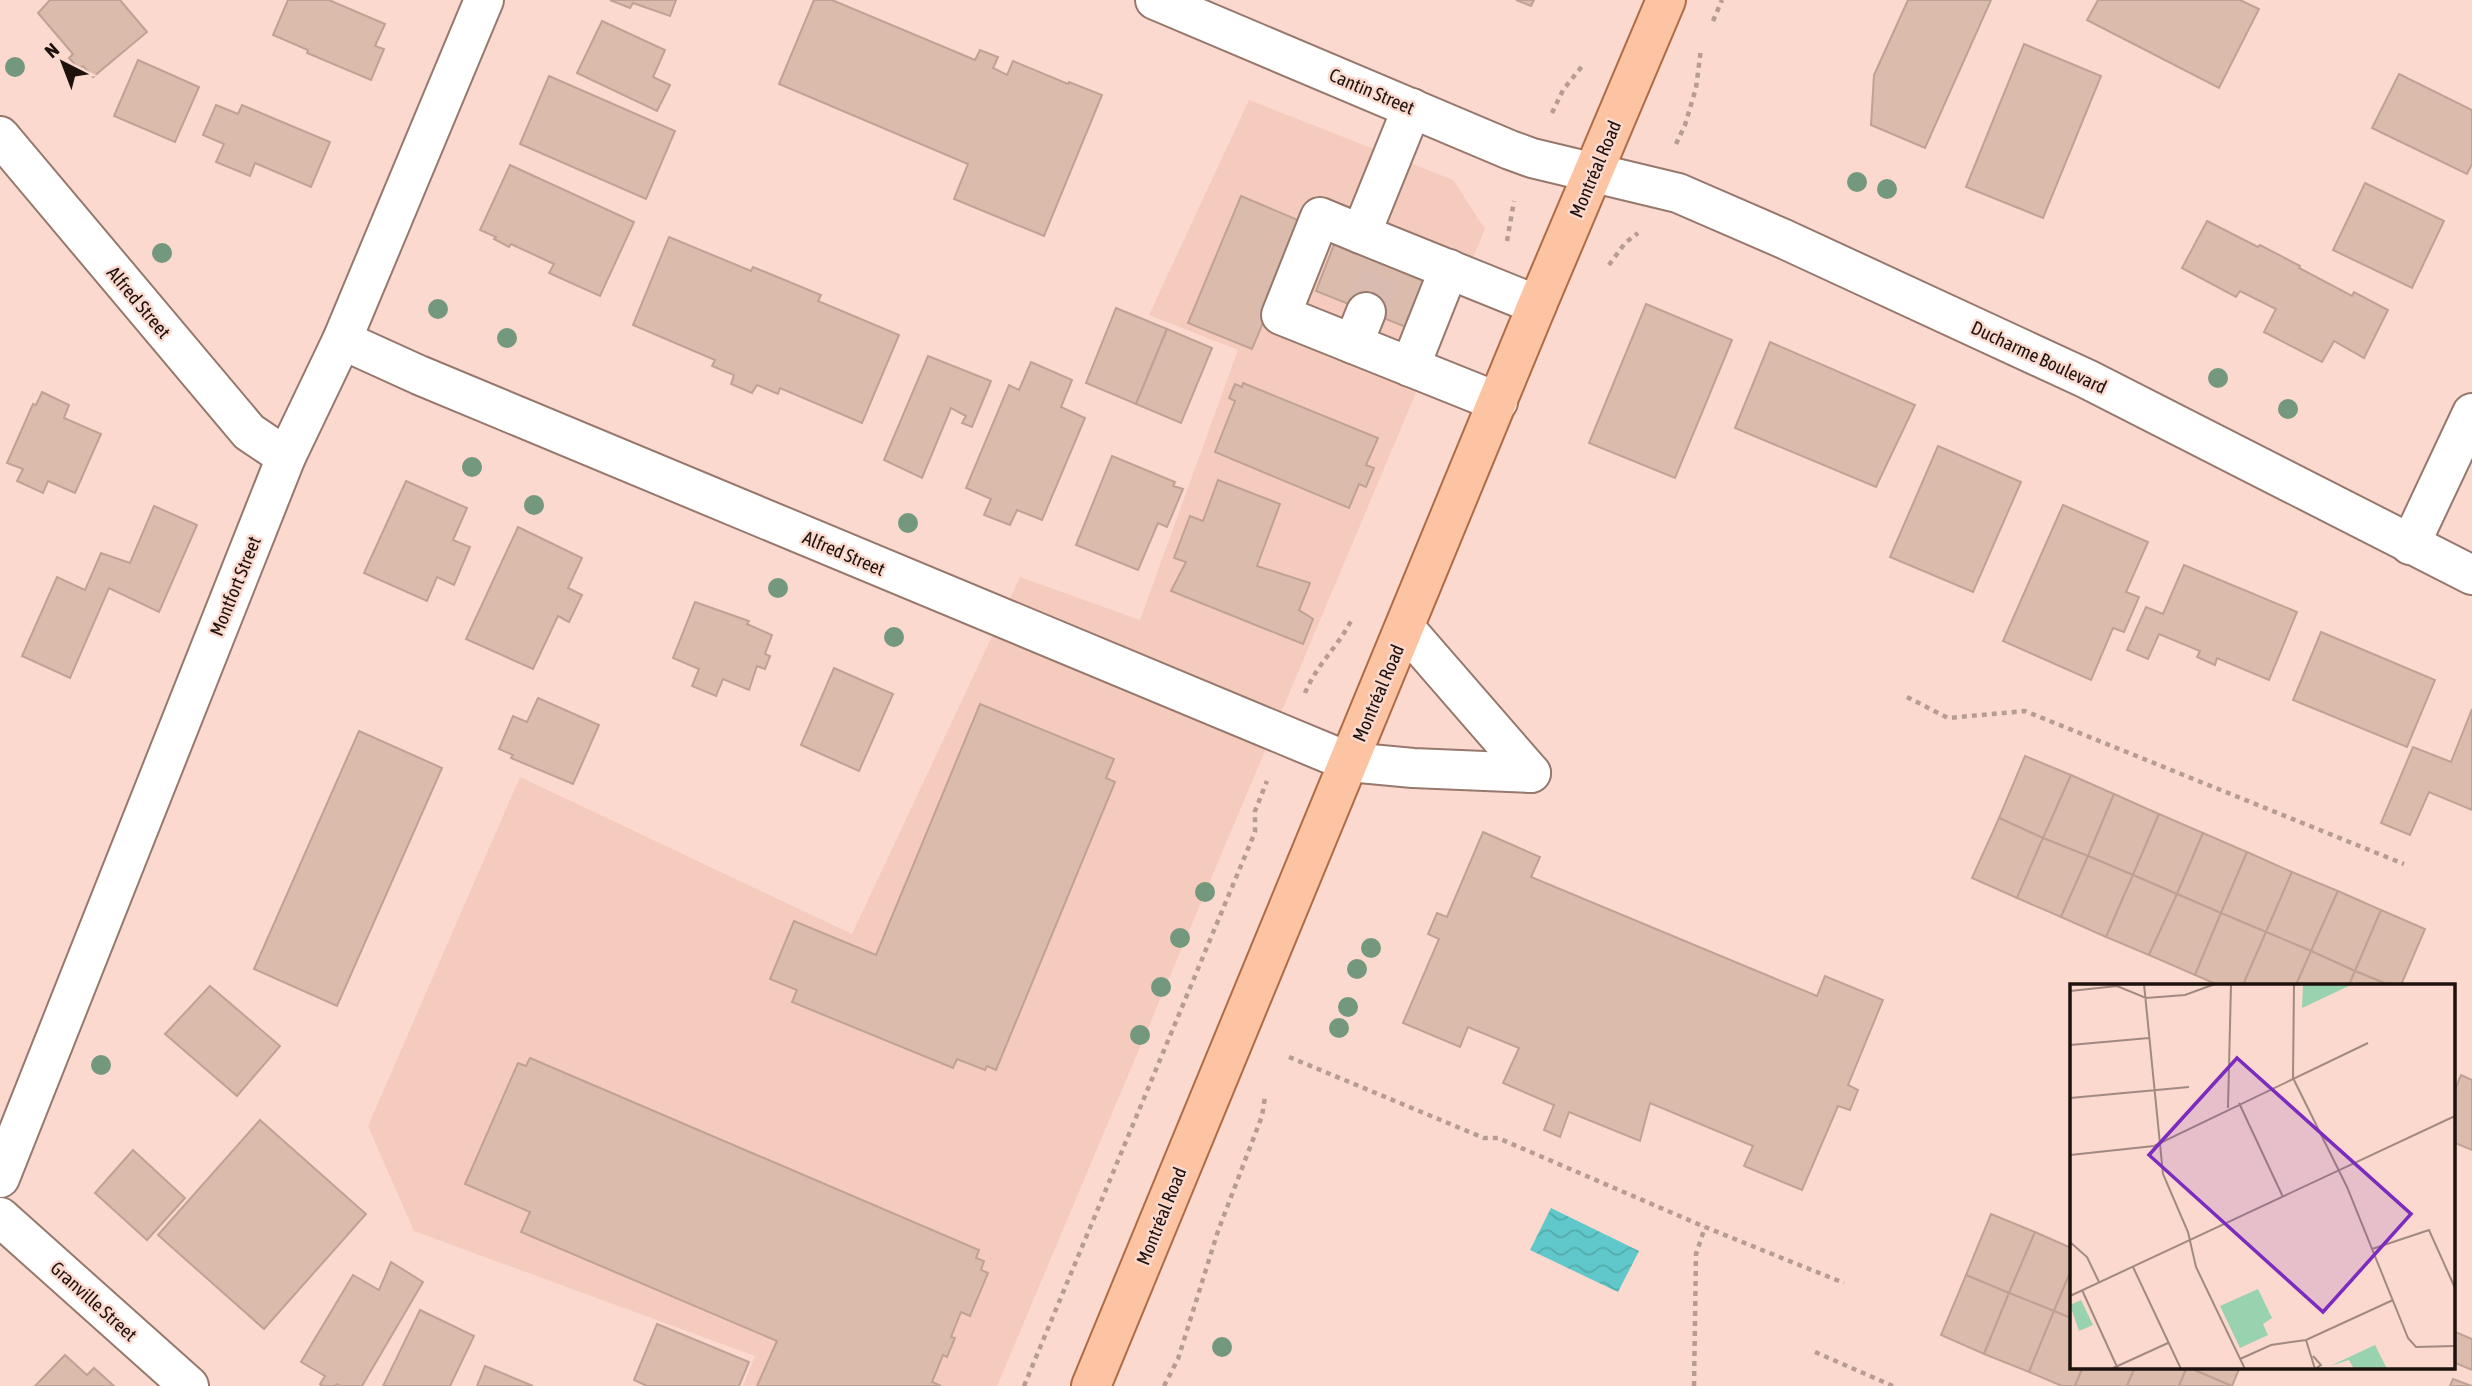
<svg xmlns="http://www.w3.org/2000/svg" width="2472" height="1386" viewBox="0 0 2472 1386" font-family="'Asap Condensed',sans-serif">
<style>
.built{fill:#f4cbbc}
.water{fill:url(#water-waves)}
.building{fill:#dabbac;stroke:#c0a294;stroke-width:2}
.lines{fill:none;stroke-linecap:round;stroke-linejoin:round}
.minor-tunnel{stroke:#dabbb1;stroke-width:38;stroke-dasharray:38 19;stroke-linecap:butt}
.minor-casing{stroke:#96786d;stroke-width:42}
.major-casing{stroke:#ad6c47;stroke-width:42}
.path{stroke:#b79c93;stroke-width:4.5;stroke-dasharray:5 5;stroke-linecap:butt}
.minor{stroke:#fff;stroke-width:38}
.major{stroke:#fdc4a3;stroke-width:38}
.tree{fill:#73987d}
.labels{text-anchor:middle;stroke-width:5;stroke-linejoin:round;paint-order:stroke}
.street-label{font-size:19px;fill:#1d120e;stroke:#fbd9ce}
.inset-road{fill:none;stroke:#a28981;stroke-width:2}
.view{fill:#7b2cbf;fill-opacity:0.15;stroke:#7b2cbf;stroke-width:3.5}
.inset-edge{fill:none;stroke:#1d120e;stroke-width:3.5}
</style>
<defs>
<pattern id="water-waves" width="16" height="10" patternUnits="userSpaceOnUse" patternTransform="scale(1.75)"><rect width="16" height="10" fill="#60c8ca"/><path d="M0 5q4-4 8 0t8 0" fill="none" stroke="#53abac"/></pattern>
</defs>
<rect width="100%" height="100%" fill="#fbd9ce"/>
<!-- built -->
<path class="built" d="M 1249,100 L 1453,180 L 1485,229 L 997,1386 L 743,1386 L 755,1356 L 414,1231 L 368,1126 L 520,777 L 852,934 L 1020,577 L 1140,620 L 1238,350 L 1149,315 Z"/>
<!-- water -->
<path class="water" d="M 1551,1208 L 1639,1251 L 1618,1292 L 1530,1250 Z"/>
<!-- building -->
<g class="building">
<path d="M 50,0 L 120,0 L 147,32 L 93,77 L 83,66 L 79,69 L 69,58 L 73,54 L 38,13 Z"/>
<path d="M 288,0 L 329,0 L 385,24 L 375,46 L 384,49 L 371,80 L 307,53 L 308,50 L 273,35 Z"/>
<path d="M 610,0 L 676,0 L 670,16 L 633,3 L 630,8 Z"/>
<path d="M 814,0 L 832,0 L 975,60 L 980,50 L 998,57 L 993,68 L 1007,75 L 1013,61 L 1068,84 L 1069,82 L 1102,95 L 1044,236 L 954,199 L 968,164 L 779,84 Z"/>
<path d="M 1516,0 L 1534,0 L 1531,6 Z"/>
<path d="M 1908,0 L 1991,0 L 1925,148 L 1871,125 L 1874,75 Z"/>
<path d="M 2098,0 L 2240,0 L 2259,9 L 2219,88 L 2087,20 Z"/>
<path d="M 602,21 L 665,50 L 653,77 L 670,85 L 657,111 L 577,73 Z"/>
<path d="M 2024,44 L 2101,76 L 2043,218 L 1966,187 Z"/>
<path d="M 138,60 L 199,87 L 175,142 L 114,116 Z"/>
<path d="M 2399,74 L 2472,110 L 2472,164 L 2467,174 L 2372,128 Z"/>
<path d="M 549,76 L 675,131 L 646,199 L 520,144 Z"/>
<path d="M 216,105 L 238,114 L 242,105 L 330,142 L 311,187 L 255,163 L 250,176 L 216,162 L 224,144 L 203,135 Z"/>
<path d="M 510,165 L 634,222 L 600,296 L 549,273 L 554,264 L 511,244 L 509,247 L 494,239 L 496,237 L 480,230 Z"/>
<path d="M 2365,183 L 2444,221 L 2412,288 L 2333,250 Z"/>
<path d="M 1241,196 L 1305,223 L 1252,349 L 1188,323 Z"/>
<path d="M 2207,221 L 2258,247 L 2260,245 L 2300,266 L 2299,268 L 2352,296 L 2354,292 L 2388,310 L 2364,358 L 2334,341 L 2322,362 L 2264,332 L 2276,309 L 2240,291 L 2236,297 L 2182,268 Z"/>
<path d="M 669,237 L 751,271 L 753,267 L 821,295 L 818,301 L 899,335 L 862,423 L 780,388 L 778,394 L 757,385 L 752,393 L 731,384 L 734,375 L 712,366 L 715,360 L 633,325 Z"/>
<path d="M 1335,242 L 1436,283 L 1416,331 L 1316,291 Z"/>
<path d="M 1646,304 L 1732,340 L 1675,478 L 1589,443 Z"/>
<path d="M 1116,308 L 1167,329 L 1136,404 L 1086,383 Z"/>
<path d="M 1167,329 L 1212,348 L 1181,423 L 1136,404 Z"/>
<path d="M 1770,342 L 1915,405 L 1876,487 L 1735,428 Z"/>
<path d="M 928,356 L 991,381 L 972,427 L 962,423 L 966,416 L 951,408 L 922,478 L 884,460 Z"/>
<path d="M 1031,362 L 1072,380 L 1061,407 L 1085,418 L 1042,520 L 1017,510 L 1010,525 L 984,515 L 991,499 L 966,488 L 1009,385 L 1019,390 Z"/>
<path d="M 1243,383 L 1378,438 L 1366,465 L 1374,468 L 1366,487 L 1359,484 L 1349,508 L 1215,452 L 1235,401 L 1229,398 L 1235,384 L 1242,387 Z"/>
<path d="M 42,392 L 69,405 L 64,418 L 101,434 L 75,493 L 48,481 L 43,493 L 17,481 L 23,469 L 7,463 L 33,404 L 36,405 Z"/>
<path d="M 1938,446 L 2021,482 L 1973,592 L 1890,557 Z"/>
<path d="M 1112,456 L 1175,482 L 1173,486 L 1183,489 L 1167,527 L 1158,523 L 1138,570 L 1076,545 Z"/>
<path d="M 1218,480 L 1280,504 L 1257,566 L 1310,583 L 1299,610 L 1313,619 L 1303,644 L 1171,591 L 1186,562 L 1174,558 L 1190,516 L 1203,521 Z"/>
<path d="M 406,481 L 467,508 L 453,540 L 470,547 L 454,585 L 437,577 L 427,601 L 364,573 Z"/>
<path d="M 2063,505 L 2148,542 L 2126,592 L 2139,597 L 2124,632 L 2113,628 L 2091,680 L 2003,641 Z"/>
<path d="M 154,506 L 197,525 L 159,612 L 109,588 L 70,678 L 22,656 L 57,577 L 85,590 L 101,553 L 130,563 Z"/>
<path d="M 518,527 L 582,558 L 568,588 L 582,595 L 569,622 L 558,616 L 533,669 L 466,639 Z"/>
<path d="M 2184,565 L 2297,612 L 2269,680 L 2217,658 L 2215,665 L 2197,657 L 2200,651 L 2159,634 L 2148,659 L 2127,650 L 2146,607 L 2163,614 Z"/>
<path d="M 695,602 L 749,621 L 747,624 L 772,635 L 765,654 L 770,656 L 765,669 L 757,666 L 749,690 L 723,679 L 716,696 L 692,686 L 699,669 L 673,658 Z"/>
<path d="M 2321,632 L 2435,680 L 2407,747 L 2293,700 Z"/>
<path d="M 834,668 L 893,694 L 859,771 L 801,745 Z"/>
<path d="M 538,698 L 599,725 L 573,784 L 511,758 L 513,755 L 499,749 L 513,716 L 527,722 Z"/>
<path d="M 980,704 L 1114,759 L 1106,778 L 1115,782 L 996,1070 L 987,1066 L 985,1070 L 957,1059 L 953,1068 L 792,1002 L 797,990 L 770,979 L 794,921 L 876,955 Z"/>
<path d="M 2472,709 L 2472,810 L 2429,792 L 2410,835 L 2381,823 L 2413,747 L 2451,762 Z"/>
<path d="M 359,731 L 442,768 L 337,1006 L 254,969 Z"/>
<path d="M 2025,756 L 2071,775 L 2043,838 L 1999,818 Z"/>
<path d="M 2071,775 L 2114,794 L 2088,856 L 2043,838 Z"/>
<path d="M 2114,794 L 2159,814 L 2133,875 L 2088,856 Z"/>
<path d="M 2159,814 L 2203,833 L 2177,894 L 2133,875 Z"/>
<path d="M 1999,818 L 2043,838 L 2017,898 L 1972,878 Z"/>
<path d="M 1483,832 L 1540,857 L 1531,877 L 1817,996 L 1825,976 L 1883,1000 L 1848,1085 L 1858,1090 L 1850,1110 L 1838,1106 L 1802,1190 L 1744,1166 L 1753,1146 L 1650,1103 L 1640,1141 L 1569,1112 L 1560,1137 L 1544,1130 L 1554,1105 L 1503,1083 L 1519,1048 L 1468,1027 L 1460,1047 L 1403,1023 L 1439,939 L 1428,934 L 1437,913 L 1447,917 Z"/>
<path d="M 2203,833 L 2247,852 L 2221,913 L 2177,894 Z"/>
<path d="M 2043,838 L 2088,856 L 2061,917 L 2017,898 Z"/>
<path d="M 2247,852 L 2292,872 L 2266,932 L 2221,913 Z"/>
<path d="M 2088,856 L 2133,875 L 2106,937 L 2061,917 Z"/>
<path d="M 2292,872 L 2338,891 L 2311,951 L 2266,932 Z"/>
<path d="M 2133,875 L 2177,894 L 2149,955 L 2106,937 Z"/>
<path d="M 2338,891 L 2381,910 L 2355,971 L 2311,951 Z"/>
<path d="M 2177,894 L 2221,913 L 2195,975 L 2149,955 Z"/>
<path d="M 2381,910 L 2425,929 L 2401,985 L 2389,985 L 2355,971 Z"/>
<path d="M 2221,913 L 2266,932 L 2243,985 L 2218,985 L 2195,975 Z"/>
<path d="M 2266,932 L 2311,951 L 2296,985 L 2243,985 Z"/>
<path d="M 2311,951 L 2355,971 L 2349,985 L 2296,985 Z"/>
<path d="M 2355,971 L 2389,985 L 2349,985 Z"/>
<path d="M 210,986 L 280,1046 L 237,1096 L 165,1034 Z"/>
<path d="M 530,1058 L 979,1250 L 976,1258 L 984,1261 L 981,1270 L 988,1273 L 970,1316 L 961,1312 L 951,1337 L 955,1338 L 947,1357 L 943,1355 L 932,1382 L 941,1386 L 757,1386 L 777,1341 L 521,1232 L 530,1212 L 465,1184 L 518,1063 L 526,1066 Z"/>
<path d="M 2461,1075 L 2472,1080 L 2472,1150 L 2453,1142 L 2453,1094 Z"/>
<path d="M 260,1120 L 366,1214 L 264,1329 L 158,1235 Z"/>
<path d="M 133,1150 L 185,1198 L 147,1240 L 95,1193 Z"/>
<path d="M 1991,1214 L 2035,1232 L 2009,1293 L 1966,1275 Z"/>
<path d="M 2035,1232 L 2071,1248 L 2071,1270 L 2054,1311 L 2009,1293 Z"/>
<path d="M 391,1262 L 423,1282 L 362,1386 L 340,1386 L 337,1384 L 335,1386 L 322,1386 L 320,1384 L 325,1376 L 301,1362 L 353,1275 L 379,1290 Z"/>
<path d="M 2071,1270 L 2071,1318 L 2054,1311 Z"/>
<path d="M 1966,1275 L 2009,1293 L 1984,1354 L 1941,1335 Z"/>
<path d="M 2009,1293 L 2054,1311 L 2029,1372 L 1984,1354 Z"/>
<path d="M 420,1310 L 474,1336 L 450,1386 L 383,1386 Z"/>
<path d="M 2054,1311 L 2071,1318 L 2071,1367 L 2083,1367 L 2075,1386 L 2062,1386 L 2029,1372 Z"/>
<path d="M 657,1324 L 749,1362 L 739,1386 L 647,1386 L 634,1380 Z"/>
<path d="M 2453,1331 L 2472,1339 L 2472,1370 L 2453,1362 Z"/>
<path d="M 65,1355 L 87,1375 L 94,1368 L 114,1386 L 35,1386 Z"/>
<path d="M 485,1366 L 533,1386 L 477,1386 Z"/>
<path d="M 2083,1367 L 2135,1367 L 2127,1386 L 2075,1386 Z"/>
<path d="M 2135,1367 L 2187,1367 L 2179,1386 L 2127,1386 Z"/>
<path d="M 2187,1367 L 2188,1367 L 2232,1386 L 2179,1386 Z"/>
<path d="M 2188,1367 L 2240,1367 L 2232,1386 Z"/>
<path d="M 2453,1379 L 2472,1386 L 2450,1386 Z"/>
</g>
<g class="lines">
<!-- minor-tunnel -->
<path class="minor-tunnel" d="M 1366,312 L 1386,262"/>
<defs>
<g id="minor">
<path d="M 1155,0 L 1510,150 L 1532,158 L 1678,193 L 1784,239 L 2087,379 L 2472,575"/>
<path d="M 1412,108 L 1361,234 L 1320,217 L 1281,315 L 1498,402"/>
<path d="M 0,136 L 249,432 L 286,457"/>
<path d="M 1361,234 L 1537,305"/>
<path d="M 342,340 L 419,375 L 1349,762 L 1413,768 L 1531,773"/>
<path d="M 1353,344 L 1366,312"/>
<path d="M 1410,367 L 1449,269"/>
<path d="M 2410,545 L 2472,413"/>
<path d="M 1405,628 L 1531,773"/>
<path d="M 0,1178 L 286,457 L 342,340 L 484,0"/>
<path d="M 0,1217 L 189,1386"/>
</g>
<path id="major" d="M 1091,1386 L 1537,305 L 1666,0"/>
</defs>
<!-- minor casing -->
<use href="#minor" class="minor-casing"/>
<!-- major casing -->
<use href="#major" class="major-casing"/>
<!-- path -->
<g class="path">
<path d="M 1713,21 L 1722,0"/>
<path d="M 1552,113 L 1563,90 L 1583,65"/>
<path d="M 1676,144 L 1685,125 L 1696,88 L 1701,49"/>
<path d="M 1507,241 L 1514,201"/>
<path d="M 1609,265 L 1625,243 L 1638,233"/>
<path d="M 1305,693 C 1317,664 1337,648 1351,621"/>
<path d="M 1907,697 L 1948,718 L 2025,711 L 2404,864"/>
<path d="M 1289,1057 L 1484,1138 L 1498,1138 L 1705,1227 L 1844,1283"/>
<path d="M 1815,1352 L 1893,1386"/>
<path d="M 1024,1386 L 1255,832 L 1255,811 L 1267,781"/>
<path d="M 1164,1386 L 1178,1359 L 1218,1231 L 1262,1116 L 1265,1097"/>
<path d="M 1694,1386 L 1696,1254 L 1705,1227"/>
</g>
<!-- minor -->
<use href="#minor" class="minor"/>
<!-- major -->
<use href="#major" class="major"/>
</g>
<!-- trees -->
<g class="tree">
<circle cx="15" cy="67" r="10"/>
<circle cx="1857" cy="182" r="10"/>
<circle cx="1887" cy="189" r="10"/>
<circle cx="162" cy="253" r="10"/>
<circle cx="438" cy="309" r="10"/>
<circle cx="507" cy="338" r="10"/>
<circle cx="2218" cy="378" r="10"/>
<circle cx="2288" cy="409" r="10"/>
<circle cx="472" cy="467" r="10"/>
<circle cx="534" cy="505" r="10"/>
<circle cx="908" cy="523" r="10"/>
<circle cx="778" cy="588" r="10"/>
<circle cx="894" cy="637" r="10"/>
<circle cx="1205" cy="892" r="10"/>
<circle cx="1180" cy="938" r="10"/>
<circle cx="1371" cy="948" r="10"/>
<circle cx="1357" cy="969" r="10"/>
<circle cx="1161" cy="987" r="10"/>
<circle cx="1348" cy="1007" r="10"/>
<circle cx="1339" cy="1028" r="10"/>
<circle cx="1140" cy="1035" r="10"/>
<circle cx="101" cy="1065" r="10"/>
<circle cx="1222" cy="1347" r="10"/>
</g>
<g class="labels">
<!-- street labels -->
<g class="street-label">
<text transform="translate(1372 91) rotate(23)" y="7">Cantin Street</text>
<text transform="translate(1595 169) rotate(-67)" y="7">Montréal Road</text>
<text transform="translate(139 302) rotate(50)" y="7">Alfred Street</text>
<text transform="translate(2039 357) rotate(25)" y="7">Ducharme Boulevard</text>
<text transform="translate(844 553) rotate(23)" y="7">Alfred Street</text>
<text transform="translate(235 586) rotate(-68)" y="7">Montfort Street</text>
<text transform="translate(1378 693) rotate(-67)" y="7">Montréal Road</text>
<text transform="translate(1161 1216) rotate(-68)" y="7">Montréal Road</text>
<text transform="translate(94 1301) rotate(42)" y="7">Granville Street</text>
</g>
</g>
<!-- overview -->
<g transform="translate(2070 984)">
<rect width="385" height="385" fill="#fbd9ce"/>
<path d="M 188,305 L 202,334 L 193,340 L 198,351 L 170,364 L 150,322 ZM 11,316 L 23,341 L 9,347 L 0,321 ZM 305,361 L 317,385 L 284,385 L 279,376 L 260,382 Z" fill="#98d2af"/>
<path d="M 233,0 L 283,0 L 232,24 Z" fill="#98d2af"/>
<path class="inset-road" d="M 74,0 L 93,190 L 118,248 L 126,283 L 175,385M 224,0 L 223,94 L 277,203 L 338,354 L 346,363 L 385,362M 0,7 L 47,2 L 76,14 L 115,11 L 145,0M 0,61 L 79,54M 0,114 L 119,103M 169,119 L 213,213M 158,124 L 161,0M 0,171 L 84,162 L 298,59M 0,258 L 17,273 L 29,298M 302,265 L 359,246 L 385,304M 63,283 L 111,385M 12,306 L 48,385M 0,312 L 385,132M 236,356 L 245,385 L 251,381 L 243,372M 170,375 L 201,361 L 236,356 L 323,316M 41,385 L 98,359"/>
<path class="view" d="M 167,74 L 341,230 L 253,328 L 79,171 Z"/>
<rect width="385" height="385" class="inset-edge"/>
</g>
<!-- north arrow -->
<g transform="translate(63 63) rotate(318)" stroke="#fbd9ce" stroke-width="5" paint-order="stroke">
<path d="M0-5L12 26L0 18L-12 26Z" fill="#1d120e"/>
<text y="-10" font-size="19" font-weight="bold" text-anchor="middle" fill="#1d120e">N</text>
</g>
</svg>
